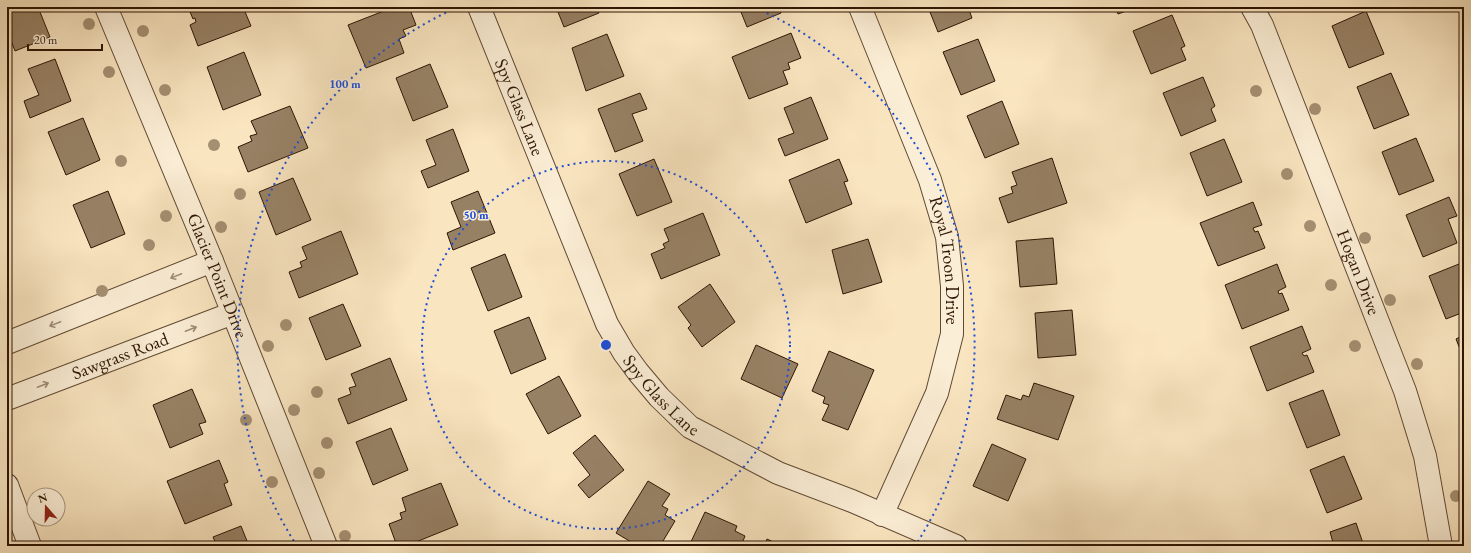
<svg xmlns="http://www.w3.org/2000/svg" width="1471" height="553" viewBox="0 0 1471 553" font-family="'EB Garamond',serif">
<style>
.building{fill:#978165;stroke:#2d1503}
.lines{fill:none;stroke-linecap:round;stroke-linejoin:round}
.minor-casing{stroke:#604932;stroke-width:24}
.minor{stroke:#fbeed6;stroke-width:22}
.tree{fill:#a58f72}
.oneway{stroke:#9e8c77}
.ring{fill:none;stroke:#1d4ed8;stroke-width:2;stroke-dasharray:2 4}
.labels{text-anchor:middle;stroke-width:3;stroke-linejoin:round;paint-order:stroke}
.street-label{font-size:18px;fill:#2d1503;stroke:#fbeed6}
.centre{fill:#1d4ed8;stroke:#fbeed6;stroke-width:2}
.ring-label{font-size:12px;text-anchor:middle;font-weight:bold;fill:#1d4ed8;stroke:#fbeed6;stroke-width:3;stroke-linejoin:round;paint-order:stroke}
</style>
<rect width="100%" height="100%" fill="#f9e5c0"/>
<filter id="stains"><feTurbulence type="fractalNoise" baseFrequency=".005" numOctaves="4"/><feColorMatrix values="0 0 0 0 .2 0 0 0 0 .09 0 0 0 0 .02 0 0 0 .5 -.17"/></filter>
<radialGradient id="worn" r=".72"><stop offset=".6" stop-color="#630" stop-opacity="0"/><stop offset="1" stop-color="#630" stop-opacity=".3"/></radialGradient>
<!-- building -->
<g class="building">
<path d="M 7,7 L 38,7 L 50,37 L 15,51 L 7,30 Z"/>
<path d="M 188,7 L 243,7 L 251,26 L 198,46 L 190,25 L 196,22 L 195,18 L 193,19 Z"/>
<path d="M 394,7 L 409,7 L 416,25 L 403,30 L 406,36 L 399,39 L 404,53 L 366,68 L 348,25 Z"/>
<path d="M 556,7 L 596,7 L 599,13 L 564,27 Z"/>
<path d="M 739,7 L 779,7 L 781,13 L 747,27 Z"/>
<path d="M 928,7 L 968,7 L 972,18 L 938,32 Z"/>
<path d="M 1115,7 L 1137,7 L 1118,14 Z"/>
<path d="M 1366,11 L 1384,54 L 1349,68 L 1332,26 Z"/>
<path d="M 1172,15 L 1185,46 L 1181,48 L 1186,60 L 1151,74 L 1133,31 Z"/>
<path d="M 791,33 L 801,58 L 788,63 L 790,69 L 783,71 L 788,84 L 749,99 L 732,57 Z"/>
<path d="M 607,34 L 624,76 L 586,91 L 572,48 Z"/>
<path d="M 978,39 L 995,81 L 961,95 L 943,52 Z"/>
<path d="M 244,52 L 261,95 L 223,110 L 207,67 Z"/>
<path d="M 55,59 L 71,101 L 30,118 L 24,101 L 39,95 L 28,69 Z"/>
<path d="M 430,64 L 448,107 L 413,121 L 396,78 Z"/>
<path d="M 1391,73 L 1409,115 L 1374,129 L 1357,87 Z"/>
<path d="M 1203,77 L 1215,106 L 1211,109 L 1216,121 L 1181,136 L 1163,93 Z"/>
<path d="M 640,93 L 647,109 L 632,114 L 643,141 L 615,152 L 598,109 Z"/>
<path d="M 811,97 L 828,139 L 785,156 L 778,139 L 794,133 L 784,108 Z"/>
<path d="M 1002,101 L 1019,144 L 985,158 L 967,116 Z"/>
<path d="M 290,106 L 308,148 L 248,172 L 238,147 L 252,141 L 250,136 L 257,134 L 251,121 Z"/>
<path d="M 83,118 L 100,160 L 66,175 L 48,132 Z"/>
<path d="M 453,129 L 469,171 L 428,188 L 421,171 L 436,165 L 426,140 Z"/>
<path d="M 1416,138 L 1434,181 L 1399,195 L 1382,152 Z"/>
<path d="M 1224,139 L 1242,182 L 1207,196 L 1190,153 Z"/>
<path d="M 1052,158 L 1067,203 L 1008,223 L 999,198 L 1013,193 L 1011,187 L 1017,185 L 1012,172 Z"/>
<path d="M 654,159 L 672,202 L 637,216 L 619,174 Z"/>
<path d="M 839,159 L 848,181 L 844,182 L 852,204 L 806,223 L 789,180 Z"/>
<path d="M 293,178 L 311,220 L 276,235 L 259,192 Z"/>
<path d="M 108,191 L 125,234 L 91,248 L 73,205 Z"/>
<path d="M 478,191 L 495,233 L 453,250 L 447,233 L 461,227 L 451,202 Z"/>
<path d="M 1449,197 L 1457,216 L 1448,219 L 1457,243 L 1423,257 L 1406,215 Z"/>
<path d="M 1253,202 L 1262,225 L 1253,228 L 1255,232 L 1258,231 L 1265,248 L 1218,266 L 1200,223 Z"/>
<path d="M 703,213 L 720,255 L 661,279 L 651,254 L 665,248 L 663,244 L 669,241 L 664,229 Z"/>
<path d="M 341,231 L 358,274 L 299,298 L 289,272 L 302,267 L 300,262 L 307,259 L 302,247 Z"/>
<path d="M 1053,238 L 1057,284 L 1020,287 L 1016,241 Z"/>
<path d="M 868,239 L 882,282 L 843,294 L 832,250 Z"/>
<path d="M 505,254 L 522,297 L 488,311 L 471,268 Z"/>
<path d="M 1464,262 L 1464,312 L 1446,319 L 1429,276 Z"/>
<path d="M 1277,264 L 1286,287 L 1278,291 L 1279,294 L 1282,293 L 1289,310 L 1242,329 L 1225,285 Z"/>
<path d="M 710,284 L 735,322 L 702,347 L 688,328 L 691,325 L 678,307 Z"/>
<path d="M 343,304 L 361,346 L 326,360 L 309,318 Z"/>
<path d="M 1072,310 L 1076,355 L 1038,358 L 1035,313 Z"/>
<path d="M 529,317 L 546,359 L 511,374 L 494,331 Z"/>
<path d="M 1302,326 L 1311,349 L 1302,353 L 1304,356 L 1307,355 L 1314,372 L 1267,391 L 1250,347 Z"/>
<path d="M 1464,335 L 1464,359 L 1456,339 Z"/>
<path d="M 756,345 L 798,364 L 782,398 L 741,379 Z"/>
<path d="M 829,351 L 874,370 L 848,430 L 822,420 L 829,405 L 823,403 L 825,397 L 812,391 Z"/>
<path d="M 390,358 L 407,400 L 348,424 L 338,399 L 351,394 L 349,388 L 356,386 L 351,374 Z"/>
<path d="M 559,376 L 581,416 L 548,434 L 526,394 Z"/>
<path d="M 1034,383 L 1074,396 L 1058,440 L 997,419 L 1006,395 L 1021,400 L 1023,395 L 1029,397 Z"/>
<path d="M 192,389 L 206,422 L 199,424 L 203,434 L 170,448 L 153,405 Z"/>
<path d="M 1323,390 L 1340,435 L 1307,448 L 1289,403 Z"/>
<path d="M 391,428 L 408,470 L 373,485 L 356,442 Z"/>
<path d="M 595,435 L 624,470 L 589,498 L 578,485 L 590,475 L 573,453 Z"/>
<path d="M 992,444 L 1026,459 L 1008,501 L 973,486 Z"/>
<path d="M 1344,456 L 1362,499 L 1327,513 L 1310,470 Z"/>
<path d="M 219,460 L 228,482 L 224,484 L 232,505 L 185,524 L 167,481 Z"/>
<path d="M 648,481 L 670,494 L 662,506 L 668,509 L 665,515 L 675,521 L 660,546 L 638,546 L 616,533 Z"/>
<path d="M 441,483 L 458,525 L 406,546 L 397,546 L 389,524 L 402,519 L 400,513 L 406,511 L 402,498 Z"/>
<path d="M 705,512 L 737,526 L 735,531 L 745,536 L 741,546 L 689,546 Z"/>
<path d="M 1356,523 L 1364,546 L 1334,546 L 1330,532 Z"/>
<path d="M 241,526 L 249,546 L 217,546 L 213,537 Z"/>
<path d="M 767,539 L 782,546 L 764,546 Z"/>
</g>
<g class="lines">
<defs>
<g id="minor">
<path id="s1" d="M 106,7 L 212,261 L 326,546"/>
<path id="s2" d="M 479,7 L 607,324 L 624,353 L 638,372 L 659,397 L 690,427 L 778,473 L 852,501 L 956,546"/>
<path id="s3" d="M 860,7 L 930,180 L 947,237 L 952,286 L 952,334 L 937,393 L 882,515"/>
<path id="s4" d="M 1252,7 L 1262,25 L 1405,391 L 1425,456 L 1441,546"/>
<path d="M 7,343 L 212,261"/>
<path id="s5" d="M 7,399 L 233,313"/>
<path d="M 7,485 L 30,546"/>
</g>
</defs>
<!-- minor casing -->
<use href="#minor" class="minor-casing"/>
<!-- minor -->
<use href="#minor" class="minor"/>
</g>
<!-- trees -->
<g class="tree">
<circle cx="89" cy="24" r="6"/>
<circle cx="143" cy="31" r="6"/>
<circle cx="109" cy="72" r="6"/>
<circle cx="165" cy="90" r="6"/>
<circle cx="1256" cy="91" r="6"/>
<circle cx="1315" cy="109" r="6"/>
<circle cx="214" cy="145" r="6"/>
<circle cx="121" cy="161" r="6"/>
<circle cx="1287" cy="174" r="6"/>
<circle cx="240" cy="194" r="6"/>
<circle cx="166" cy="216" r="6"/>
<circle cx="1310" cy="226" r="6"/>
<circle cx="221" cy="227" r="6"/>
<circle cx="1365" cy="238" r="6"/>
<circle cx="149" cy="245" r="6"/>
<circle cx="1331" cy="285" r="6"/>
<circle cx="102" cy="291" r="6"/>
<circle cx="1390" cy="300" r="6"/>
<circle cx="286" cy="325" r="6"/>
<circle cx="268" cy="346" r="6"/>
<circle cx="1355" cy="346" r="6"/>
<circle cx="1417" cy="364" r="6"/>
<circle cx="317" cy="392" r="6"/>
<circle cx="294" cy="410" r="6"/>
<circle cx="246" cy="420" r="6"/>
<circle cx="327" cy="443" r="6"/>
<circle cx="319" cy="473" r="6"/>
<circle cx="272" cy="482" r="6"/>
<circle cx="1456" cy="496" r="6"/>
<circle cx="345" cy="536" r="6"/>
</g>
<!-- one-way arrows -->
<defs><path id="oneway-shaft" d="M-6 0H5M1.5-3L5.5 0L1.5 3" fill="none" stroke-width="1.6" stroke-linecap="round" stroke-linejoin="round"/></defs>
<g class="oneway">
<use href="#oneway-shaft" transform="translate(176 276) rotate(158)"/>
<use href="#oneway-shaft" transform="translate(55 324) rotate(158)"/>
<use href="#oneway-shaft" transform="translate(191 329) rotate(-21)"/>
<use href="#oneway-shaft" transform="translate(43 385) rotate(-21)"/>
</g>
<!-- distance rings -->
<g class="ring">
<circle cx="606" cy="345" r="184"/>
<path d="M297 546A369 369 0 0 1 456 8M756 8A369 369 0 0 1 915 546"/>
</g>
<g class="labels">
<!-- street labels -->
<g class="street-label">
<text dy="6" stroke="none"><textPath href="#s2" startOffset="108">Spy Glass Lane</textPath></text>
<text dy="6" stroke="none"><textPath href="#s3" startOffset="269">Royal Troon Drive</textPath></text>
<text dy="6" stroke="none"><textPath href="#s4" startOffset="286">Hogan Drive</textPath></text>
<text dy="6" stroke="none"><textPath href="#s1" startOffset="291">Glacier Point Drive</textPath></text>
<text dy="6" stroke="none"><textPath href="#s5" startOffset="121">Sawgrass Road</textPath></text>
<text dy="6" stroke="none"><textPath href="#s2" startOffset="432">Spy Glass Lane</textPath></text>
</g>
</g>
<circle cx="606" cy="345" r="6" class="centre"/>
<g class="ring-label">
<text x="345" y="88">100 m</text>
<text x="476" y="219">50 m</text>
</g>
<!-- margin -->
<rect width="1471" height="553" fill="none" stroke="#f9e5c0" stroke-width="24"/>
<rect x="8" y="8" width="1455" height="537" fill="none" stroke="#2d1503" stroke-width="2"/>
<rect x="12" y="12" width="1447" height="529" fill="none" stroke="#2d1503"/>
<!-- north arrow -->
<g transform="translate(46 507) rotate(340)"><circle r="19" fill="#fbeed6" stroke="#a99782"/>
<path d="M0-3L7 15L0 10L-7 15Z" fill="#8f2418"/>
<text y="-6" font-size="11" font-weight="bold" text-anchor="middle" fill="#2d1503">N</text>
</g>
<!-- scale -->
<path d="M28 44v6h74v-6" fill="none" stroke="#2d1503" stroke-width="2"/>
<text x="34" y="44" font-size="12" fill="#2d1503" stroke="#fbeed6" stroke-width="3" paint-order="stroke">20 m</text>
<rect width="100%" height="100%" filter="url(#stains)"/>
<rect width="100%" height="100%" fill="url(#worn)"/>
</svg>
